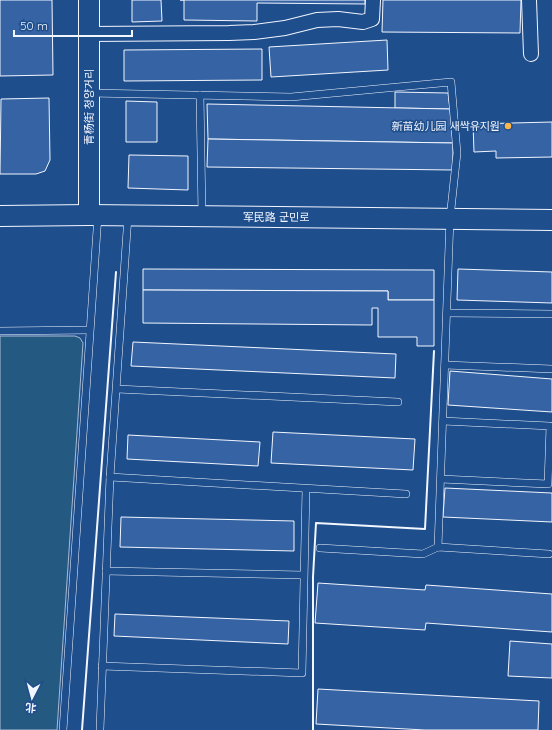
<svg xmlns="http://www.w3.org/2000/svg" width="552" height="730" viewBox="0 0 552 730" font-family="Quicksand,'Noto Sans SC','Noto Sans KR',sans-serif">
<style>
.green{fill:#245a82;stroke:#a8bbd7}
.building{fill:#3563a3;stroke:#f2f6ff}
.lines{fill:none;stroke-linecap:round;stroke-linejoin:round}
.lane-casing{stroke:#f2f6ff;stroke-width:8}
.street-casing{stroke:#f2f6ff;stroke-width:16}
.secondary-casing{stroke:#f2f6ff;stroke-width:22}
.lane{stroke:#1f4e8c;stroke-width:7}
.street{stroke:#1f4e8c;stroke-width:14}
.secondary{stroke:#1f4e8c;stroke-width:20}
.wall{stroke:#f2f6ff;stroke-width:2}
.poi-dot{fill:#ffb74d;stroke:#1f4e8c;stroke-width:1.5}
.labels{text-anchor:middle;stroke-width:3;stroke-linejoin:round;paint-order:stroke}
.street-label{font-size:11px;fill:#f2f6ff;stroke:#1f4e8c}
.poi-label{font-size:11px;fill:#f2f6ff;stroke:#1f4e8c;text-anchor:end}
</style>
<rect width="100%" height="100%" fill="#1f4e8c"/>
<!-- green -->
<path class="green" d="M 0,336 L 75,336 L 80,338 L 83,343 L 57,730 L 0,730 Z"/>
<!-- building -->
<g class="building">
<path d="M 0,0 L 52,0 L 53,75 L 0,76 Z"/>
<path d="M 132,0 L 161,0 L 162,21 L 132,22 Z"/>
<path d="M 180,0 L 365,0 L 365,4 L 257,3 L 257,21 L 184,20 L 184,0 Z"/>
<path d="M 383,0 L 521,0 L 520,33 L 382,32 Z"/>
<path d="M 387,40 L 388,70 L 271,77 L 269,47 Z"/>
<path d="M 262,49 L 262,80 L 124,81 L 124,50 Z"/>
<path d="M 395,92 L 448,93 L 450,109 L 395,108 Z"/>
<path d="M 49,98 L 50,160 L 45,171 L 36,174 L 0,174 L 1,99 Z"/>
<path d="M 126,101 L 157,102 L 157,142 L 126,142 Z"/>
<path d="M 207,104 L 450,109 L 453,143 L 208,139 Z"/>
<path d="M 552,122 L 552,157 L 496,158 L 496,151 L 474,152 L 473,124 Z"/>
<path d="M 208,139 L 453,143 L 453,170 L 207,167 Z"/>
<path d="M 129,155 L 188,156 L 188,190 L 128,188 Z"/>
<path d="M 143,269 L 434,270 L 434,300 L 388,300 L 388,291 L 143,290 Z"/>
<path d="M 458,269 L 552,272 L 552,303 L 457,300 Z"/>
<path d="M 143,290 L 388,291 L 388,300 L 434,300 L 434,346 L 417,346 L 417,337 L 378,337 L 378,308 L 372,308 L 372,325 L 143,323 Z"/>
<path d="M 133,342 L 396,354 L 395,378 L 131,366 Z"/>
<path d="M 450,371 L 552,379 L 552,412 L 448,405 Z"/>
<path d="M 273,432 L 415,439 L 413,470 L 271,463 Z"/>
<path d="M 128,435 L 260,442 L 258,466 L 127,459 Z"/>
<path d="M 445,488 L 552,493 L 552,522 L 443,517 Z"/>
<path d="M 121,517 L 294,521 L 294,551 L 120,547 Z"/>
<path d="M 318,583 L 425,590 L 426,585 L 552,594 L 552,632 L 426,623 L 425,630 L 315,623 Z"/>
<path d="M 115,614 L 289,621 L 288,644 L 114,636 Z"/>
<path d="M 510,641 L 552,644 L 552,678 L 508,676 Z"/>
<path d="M 318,689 L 539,701 L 538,730 L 425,730 L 316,724 Z"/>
</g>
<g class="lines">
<defs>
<g id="lane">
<path d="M 90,93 L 291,97 L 451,82 L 457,153 L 450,218 L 438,547"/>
<path d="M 200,95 L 202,215"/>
<path d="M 447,313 L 552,314"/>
<path d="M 0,331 L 89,330"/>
<path d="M 445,365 L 552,369"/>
<path d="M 117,389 L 398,402"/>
<path d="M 110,477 L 406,494"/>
<path d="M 441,479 L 548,484 L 550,426 L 443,421"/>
<path d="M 320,548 L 423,554 L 438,547 L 549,554"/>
<path d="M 106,571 L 303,575"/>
<path d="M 102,666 L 302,673 L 306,489"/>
<path d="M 100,729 L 110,477 L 128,216"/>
<path d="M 63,730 L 98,215"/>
</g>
<g id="street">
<path d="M 529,0 L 531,54"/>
<path d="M 89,34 L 229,33 L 254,32 L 285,28 L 317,20 L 338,19 L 363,22 L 372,19 L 373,0"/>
</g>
<g id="secondary">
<path d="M 89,0 L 89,215"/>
<path d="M 0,216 L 89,215 L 552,220"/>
</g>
</defs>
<!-- lane casing -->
<use href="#lane" class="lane-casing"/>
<!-- street casing -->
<use href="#street" class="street-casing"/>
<!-- secondary casing -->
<use href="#secondary" class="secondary-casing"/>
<!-- lane -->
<use href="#lane" class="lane"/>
<!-- street -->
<use href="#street" class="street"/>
<!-- secondary -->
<use href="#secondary" class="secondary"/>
<!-- wall -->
<g class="wall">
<path d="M 82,730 L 116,272"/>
<path d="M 313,730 L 313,577 L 316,523 L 425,529 L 434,351"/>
</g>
</g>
<!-- markers -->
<circle class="poi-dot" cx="508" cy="126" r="4"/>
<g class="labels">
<!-- street labels -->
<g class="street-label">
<text transform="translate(89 107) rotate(-90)" y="4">青杨街 청양거리</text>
<text x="276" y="221">军民路 군민로</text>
</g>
<!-- poi labels -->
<g class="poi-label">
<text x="500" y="130">新苗幼儿园 새싹유지원</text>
</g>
</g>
<!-- north arrow -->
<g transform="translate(32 698) rotate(186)" stroke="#1f4e8c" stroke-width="3" paint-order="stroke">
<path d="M0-3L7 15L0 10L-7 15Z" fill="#f2f6ff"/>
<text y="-6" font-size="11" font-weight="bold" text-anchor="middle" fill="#f2f6ff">北</text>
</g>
<!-- scale -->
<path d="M14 30v6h118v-6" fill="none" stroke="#f2f6ff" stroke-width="2"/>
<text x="20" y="30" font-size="12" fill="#f2f6ff" stroke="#1f4e8c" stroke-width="3" paint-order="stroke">50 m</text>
</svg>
